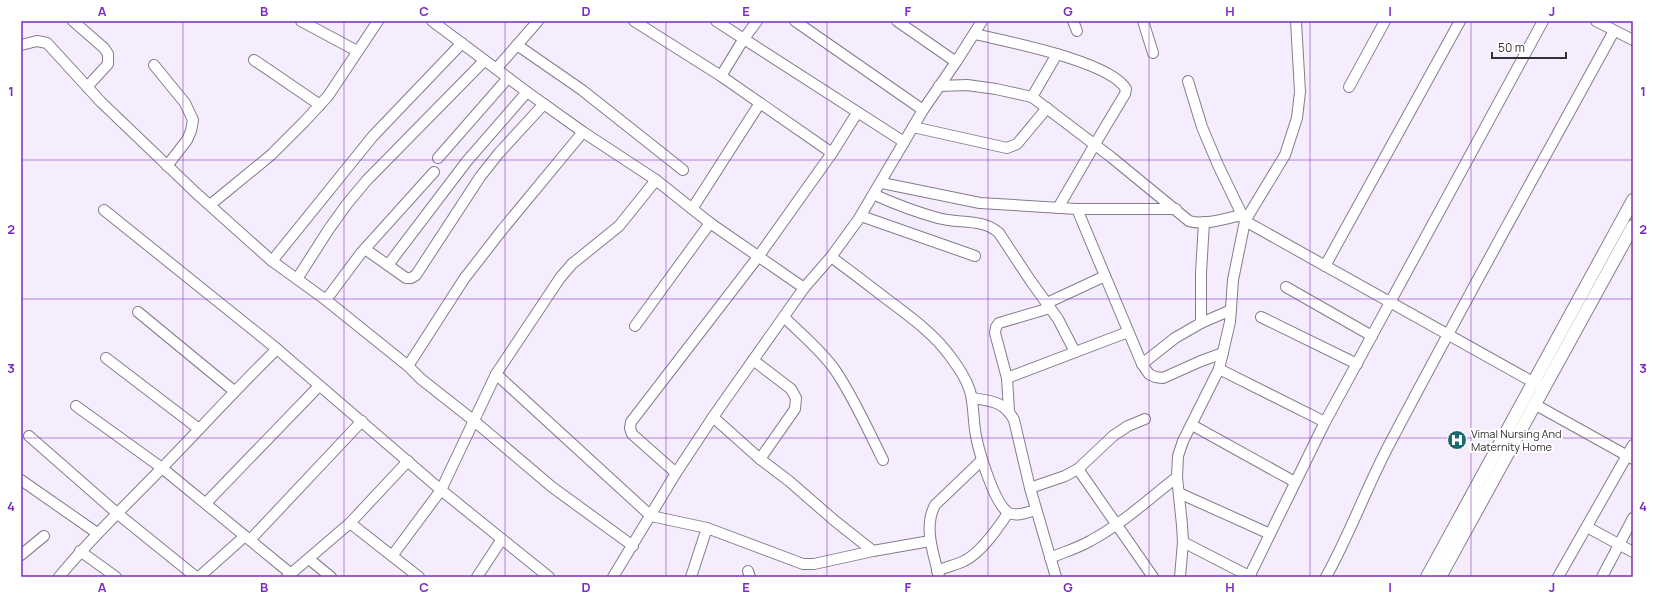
<svg xmlns="http://www.w3.org/2000/svg" width="1654" height="598" viewBox="0 0 1654 598" font-family="Manrope,sans-serif">
<style>
.lines{fill:none;stroke-linecap:round;stroke-linejoin:round}
.minor-casing{stroke:#857c8c;stroke-width:12}
.major-casing{stroke:#857c8c;stroke-width:14}
.minor{stroke:#fff;stroke-width:10}
.major{stroke:#fff;stroke-width:12}
.grid{fill:none;stroke:#7b2cbf;stroke-width:1;stroke-opacity:0.55}
.labels{text-anchor:middle;stroke-width:4;stroke-linejoin:round;paint-order:stroke}
.poi-label{font-size:11px;fill:#322f35;stroke:#fff;text-anchor:start}
.neatline{fill:none;stroke:#7b2cbf;stroke-width:1.5}
.grid-label{font-size:13px;text-anchor:middle;font-weight:bold;fill:#7b2cbf}
</style>
<rect width="100%" height="100%" fill="#f5ecfd"/>
<g class="lines">
<defs>
<g id="minor">
<path d="M 73,21 L 104,48 L 108,54 L 108,64 L 87,87"/>
<path d="M 301,21 L 357,51"/>
<path d="M 432,21 L 527,92 L 583,132 L 656,180 L 710,223 L 804,288"/>
<path d="M 634,21 L 721,76 L 832,153 L 857,113"/>
<path d="M 716,21 L 904,142"/>
<path d="M 795,21 L 923,110"/>
<path d="M 897,21 L 956,62"/>
<path d="M 1073,21 L 1077,31"/>
<path d="M 1143,21 L 1153,53"/>
<path d="M 1596,21 L 1633,40"/>
<path d="M 975,34 C 1008,42 1110,61 1126,89 L 1125,94 L 1095,144 L 1058,208"/>
<path d="M 21,45 L 37,41 L 47,43 L 101,102 L 196,193 L 272,261 L 326,300 L 408,366 L 421,379 L 473,420 L 552,487 L 633,546"/>
<path d="M 517,45 L 582,90 L 683,170"/>
<path d="M 254,60 L 320,105"/>
<path d="M 154,65 L 185,103 L 193,120 L 191,131 L 187,140 L 167,166"/>
<path d="M 496,69 L 538,21"/>
<path d="M 721,76 L 743,40 L 757,21"/>
<path d="M 1188,81 L 1202,127 L 1218,165 L 1245,221 L 1540,386"/>
<path d="M 939,86 L 967,85 L 996,89 L 1032,97 L 1111,157 L 1189,221 C 1205,226 1226,218 1242,215"/>
<path d="M 1349,87 L 1385,21"/>
<path d="M 1032,97 L 1057,54"/>
<path d="M 913,127 L 1007,148 L 1017,144 L 1047,108"/>
<path d="M 438,158 L 508,78"/>
<path d="M 882,183 L 980,203 L 1077,209 L 1176,209"/>
<path d="M 875,195 C 895,204 916,212 938,218 C 958,224 983,218 999,233 L 1030,280 L 1058,319 L 1075,352"/>
<path d="M 210,205 L 271,155 L 304,122 L 328,96 L 378,21"/>
<path d="M 692,209 L 760,103"/>
<path d="M 1077,209 L 1142,364 L 1149,374 L 1155,377 L 1163,378 L 1201,361 L 1223,353"/>
<path d="M 104,210 L 277,349 L 441,490 L 549,577"/>
<path d="M 861,216 L 975,256"/>
<path d="M 365,249 L 406,278 L 411,278 L 416,275 L 480,177 L 499,153 L 544,104"/>
<path d="M 831,257 C 852,272 872,288 892,303 C 913,319 935,335 950,356 C 958,367 966,378 970,391 C 974,405 973,421 976,436 C 979,452 995,506 1009,513 C 1017,517 1028,512 1036,510"/>
<path d="M 272,261 L 373,136 L 462,43"/>
<path d="M 388,265 L 467,161 L 527,92"/>
<path d="M 1325,266 L 1460,21"/>
<path d="M 297,279 L 329,229 L 347,204 L 367,180 L 484,61"/>
<path d="M 1286,287 L 1372,336"/>
<path d="M 326,300 L 361,253 L 434,172"/>
<path d="M 1047,303 L 1105,276"/>
<path d="M 138,312 L 234,391"/>
<path d="M 784,317 C 801,334 821,350 835,370 C 854,398 868,430 883,460"/>
<path d="M 1261,317 L 1357,364"/>
<path d="M 1201,323 L 1201,273 L 1204,222"/>
<path d="M 635,326 L 710,223"/>
<path d="M 106,358 L 199,429"/>
<path d="M 753,360 L 791,389 L 796,398 L 795,409 L 760,459"/>
<path d="M 1142,364 L 1175,338 L 1201,323 L 1231,310"/>
<path d="M 408,366 L 464,279 L 502,230 L 583,132"/>
<path d="M 1219,369 L 1325,422"/>
<path d="M 496,374 L 651,516 L 707,528 L 803,564 L 814,564 L 873,551 L 930,541"/>
<path d="M 1007,378 L 1128,332"/>
<path d="M 972,398 C 991,401 1004,401 1014,420 L 1030,488 L 1056,577"/>
<path d="M 1536,405 L 1633,459"/>
<path d="M 76,406 L 162,468 L 290,573"/>
<path d="M 1009,411 L 1007,378 L 995,333 L 996,327 L 999,323 L 1050,308"/>
<path d="M 713,417 L 760,459 L 789,481 L 835,521 L 873,551"/>
<path d="M 1192,425 L 1295,482"/>
<path d="M 29,436 L 118,514 L 196,577"/>
<path d="M 1078,469 L 1153,577"/>
<path d="M 676,473 L 632,434 L 630,428 L 631,422 L 758,257 L 832,153"/>
<path d="M 21,480 L 97,533"/>
<path d="M 1030,488 L 1065,476 L 1078,469 L 1113,436 L 1128,426 L 1145,419"/>
<path d="M 1179,493 L 1270,534"/>
<path d="M 206,503 L 319,386"/>
<path d="M 350,523 L 419,577"/>
<path d="M 1587,527 L 1633,552"/>
<path d="M 250,540 L 362,421"/>
<path d="M 1183,542 L 1251,577"/>
<path d="M 80,551 L 116,577"/>
<path d="M 21,555 L 44,536"/>
<path d="M 392,556 L 441,490 L 496,374 L 560,278 L 572,264 L 619,226 L 656,180"/>
<path d="M 1050,558 C 1064,552 1078,548 1090,541 C 1122,524 1149,499 1177,477"/>
<path d="M 309,559 L 331,577"/>
<path d="M 748,571 L 750,577"/>
<path d="M 937,571 C 946,567 956,565 964,561 C 981,553 998,528 1008,513"/>
<path d="M 59,577 C 90,539 126,505 161,469 C 200,429 237,388 277,349"/>
<path d="M 199,577 L 245,536"/>
<path d="M 287,577 L 350,523 L 408,461"/>
<path d="M 477,577 L 502,539"/>
<path d="M 613,577 L 676,473 L 713,417 L 804,288 L 831,257 L 858,220 L 923,110 L 956,62 L 982,21"/>
<path d="M 691,577 L 707,528"/>
<path d="M 939,577 C 934,554 923,528 935,505 L 982,460"/>
<path d="M 1180,577 L 1183,542 L 1182,525 L 1177,477 L 1178,456 L 1183,441 L 1219,369 L 1230,322 L 1233,280 L 1245,221 L 1285,155 L 1297,118 L 1300,92 L 1296,21"/>
<path d="M 1249,577 L 1325,422 L 1543,21"/>
<path d="M 1326,577 C 1350,534 1367,486 1390,443 C 1463,304 1539,168 1614,31"/>
<path d="M 1558,577 L 1633,445"/>
<path d="M 1602,577 L 1633,518"/>
</g>
<g id="major">
<path d="M 1427,577 L 1633,200"/>
<path d="M 1440,577 L 1633,226"/>
</g>
</defs>
<!-- minor casing -->
<use href="#minor" class="minor-casing"/>
<!-- major casing -->
<use href="#major" class="major-casing"/>
<!-- minor -->
<use href="#minor" class="minor"/>
<!-- major -->
<use href="#major" class="major"/>
</g>
<!-- grid -->
<path class="grid" d="M 183,21 L 183,577M 344,21 L 344,577M 505,21 L 505,577M 666,21 L 666,577M 827,21 L 827,577M 988,21 L 988,577M 1149,21 L 1149,577M 1310,21 L 1310,577M 1471,21 L 1471,577M 21,160 L 1633,160M 21,299 L 1633,299M 21,438 L 1633,438"/>
<!-- icons -->
<defs>
<symbol id="hospital-disc" viewBox="-11 -11 22 22"><circle r="9.5" fill="#1d6a6b" stroke="#fff"/><path d="M-5-5h3v3.5h4V-5h3V5h-3V1.5h-4V5h-3Z" fill="#fff"/></symbol>
</defs>
<g fill-rule="evenodd">
<use href="#hospital-disc" x="1446" y="429" width="22" height="22"/>
</g>
<g class="labels">
<!-- poi labels -->
<g class="poi-label">
<text x="1471" y="438">Vimal Nursing And<tspan x="1471" dy="13">Maternity Home</tspan></text>
</g>
</g>
<!-- border -->
<rect width="1654" height="598" fill="none" stroke="#ffffff" stroke-width="44"/>
<!-- scale -->
<path d="M1492 52v6h74v-6" fill="none" stroke="#322f35" stroke-width="2"/>
<text x="1498" y="52" font-size="12" fill="#322f35" stroke="#ffffff" stroke-width="3" paint-order="stroke">50 m</text>
<rect x="22" y="22" width="1610" height="554" class="neatline"/>
<g class="grid-label">
<text x="102" y="16">A</text>
<text x="264" y="16">B</text>
<text x="424" y="16">C</text>
<text x="586" y="16">D</text>
<text x="746" y="16">E</text>
<text x="908" y="16">F</text>
<text x="1068" y="16">G</text>
<text x="1230" y="16">H</text>
<text x="1390" y="16">I</text>
<text x="1552" y="16">J</text>
<text x="11" y="96">1</text>
<text x="1643" y="96">1</text>
<text x="11" y="234">2</text>
<text x="1643" y="234">2</text>
<text x="11" y="373">3</text>
<text x="1643" y="373">3</text>
<text x="11" y="511">4</text>
<text x="1643" y="511">4</text>
<text x="102" y="592">A</text>
<text x="264" y="592">B</text>
<text x="424" y="592">C</text>
<text x="586" y="592">D</text>
<text x="746" y="592">E</text>
<text x="908" y="592">F</text>
<text x="1068" y="592">G</text>
<text x="1230" y="592">H</text>
<text x="1390" y="592">I</text>
<text x="1552" y="592">J</text>
</g>
</svg>
